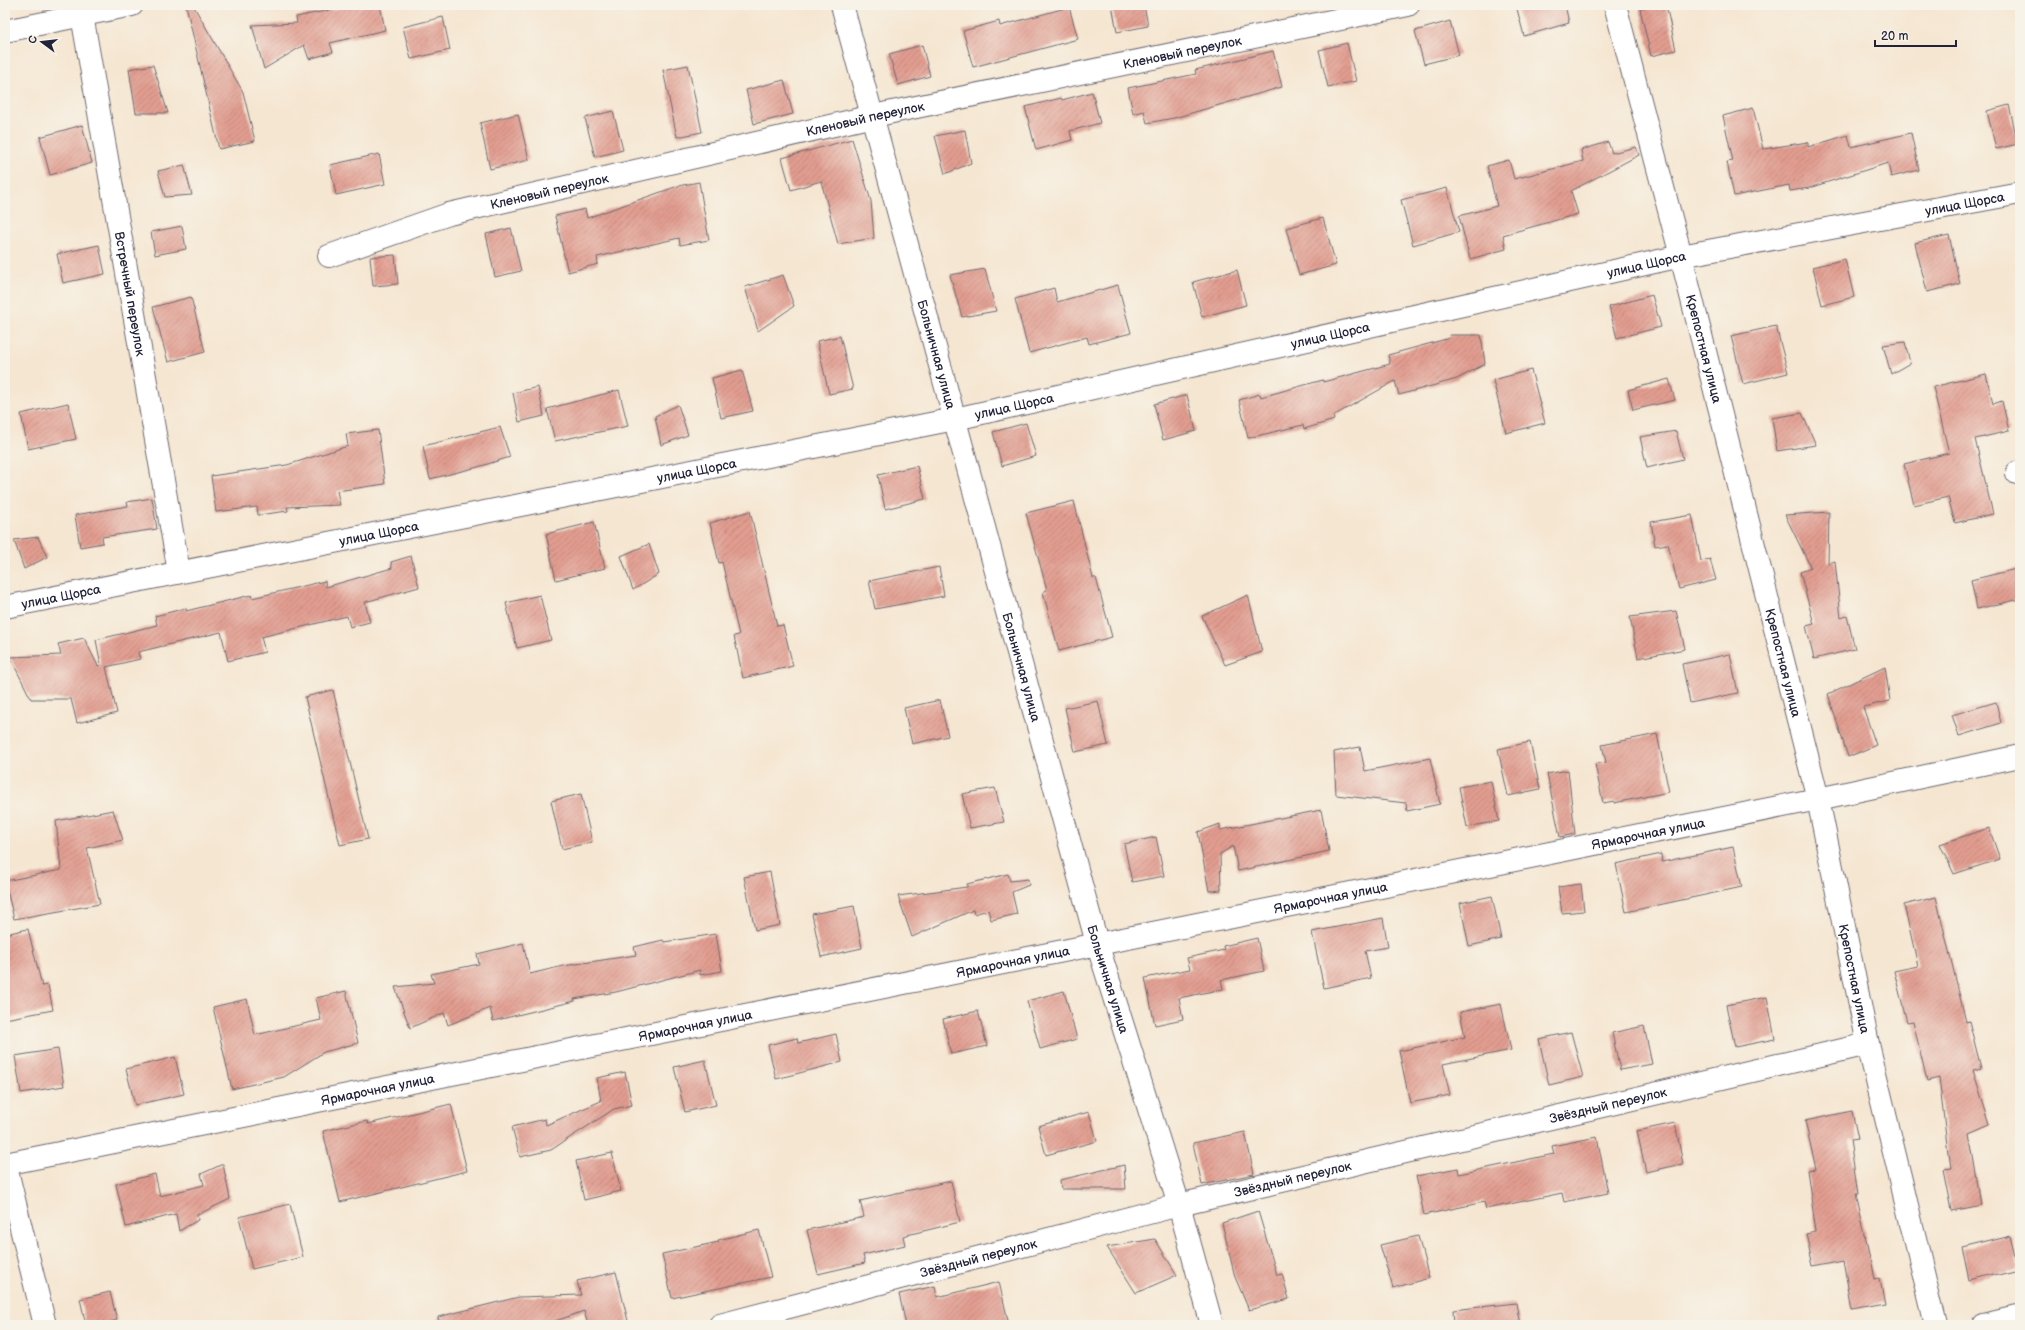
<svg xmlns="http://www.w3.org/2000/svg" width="2025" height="1330" viewBox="0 0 2025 1330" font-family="'Balsamiq Sans',sans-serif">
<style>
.building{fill:url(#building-hatch)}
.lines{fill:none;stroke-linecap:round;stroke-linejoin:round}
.minor-casing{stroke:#6c6770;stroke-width:24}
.minor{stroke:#fff;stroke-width:22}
.labels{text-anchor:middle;stroke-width:3.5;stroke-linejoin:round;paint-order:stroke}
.street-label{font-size:13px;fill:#22223b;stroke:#f7f3e8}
</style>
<defs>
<pattern id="building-hatch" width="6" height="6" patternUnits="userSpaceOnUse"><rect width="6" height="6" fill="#e29d90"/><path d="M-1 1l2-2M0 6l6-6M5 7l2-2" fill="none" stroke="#b78077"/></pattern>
</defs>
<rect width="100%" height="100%" fill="#f7f3e8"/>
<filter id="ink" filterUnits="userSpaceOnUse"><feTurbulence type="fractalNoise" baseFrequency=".025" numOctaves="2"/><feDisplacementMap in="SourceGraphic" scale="8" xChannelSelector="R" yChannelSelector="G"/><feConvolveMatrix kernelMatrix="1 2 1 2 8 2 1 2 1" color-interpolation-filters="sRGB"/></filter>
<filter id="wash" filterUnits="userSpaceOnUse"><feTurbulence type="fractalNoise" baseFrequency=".012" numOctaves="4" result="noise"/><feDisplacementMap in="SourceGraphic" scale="16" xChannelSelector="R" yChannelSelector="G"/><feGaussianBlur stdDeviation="0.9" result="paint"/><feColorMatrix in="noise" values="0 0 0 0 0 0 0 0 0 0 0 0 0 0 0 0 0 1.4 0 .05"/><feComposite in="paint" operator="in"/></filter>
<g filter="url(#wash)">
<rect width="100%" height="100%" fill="#f5e6d1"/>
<g id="blocks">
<!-- building -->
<g class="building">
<path d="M 186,5 L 193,5 L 243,92 L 255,141 L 219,149 Z"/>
<path d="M 340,5 L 380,5 L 385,30 L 330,43 L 333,52 L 309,59 L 304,45 L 264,69 L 252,25 L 297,23 L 296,17 L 340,8 Z"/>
<path d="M 1112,5 L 1144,5 L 1148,26 L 1117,32 Z"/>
<path d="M 1516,5 L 1565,5 L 1569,23 L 1524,36 Z"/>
<path d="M 1658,5 L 1666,5 L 1676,50 L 1651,56 L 1640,9 Z"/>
<path d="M 1069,7 L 1078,39 L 973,67 L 963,31 L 999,21 L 1000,26 Z"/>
<path d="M 443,17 L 450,50 L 411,59 L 403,27 Z"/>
<path d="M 1450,21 L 1459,55 L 1424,64 L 1415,31 Z"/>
<path d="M 1347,43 L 1356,81 L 1328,87 L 1319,50 Z"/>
<path d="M 922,45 L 930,76 L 898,85 L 889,54 Z"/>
<path d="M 1273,51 L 1282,87 L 1174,118 L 1147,123 L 1144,111 L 1133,114 L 1128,88 L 1196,74 L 1195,70 Z"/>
<path d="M 153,65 L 168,113 L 136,113 L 129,69 Z"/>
<path d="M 688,65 L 702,132 L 677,137 L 663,70 Z"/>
<path d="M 784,80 L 793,114 L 754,124 L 746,90 Z"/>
<path d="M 1092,92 L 1100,123 L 1070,131 L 1072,140 L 1036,150 L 1025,107 L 1061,98 L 1062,100 Z"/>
<path d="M 2009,105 L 2018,144 L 1996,149 L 1987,111 Z"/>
<path d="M 1753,108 L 1763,149 L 1808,142 L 1808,147 L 1848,135 L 1851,147 L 1911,133 L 1919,170 L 1891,177 L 1888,163 L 1809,188 L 1790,191 L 1789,185 L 1734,196 L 1727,162 L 1733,161 L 1723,116 Z"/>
<path d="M 613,111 L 623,150 L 595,157 L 585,118 Z"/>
<path d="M 518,114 L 529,160 L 490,169 L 480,123 Z"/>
<path d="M 82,125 L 92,163 L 50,175 L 40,137 Z"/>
<path d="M 965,130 L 971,163 L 945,174 L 935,136 Z"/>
<path d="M 852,139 L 871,201 L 874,238 L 838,244 L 821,181 L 791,190 L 782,158 Z"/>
<path d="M 1608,142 L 1612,153 L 1636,147 L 1639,155 L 1571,191 L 1578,214 L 1503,235 L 1506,249 L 1470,259 L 1459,216 L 1497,206 L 1487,166 L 1509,160 L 1514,179 L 1583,161 L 1581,150 Z"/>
<path d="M 379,154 L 385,184 L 336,195 L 330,165 Z"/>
<path d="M 184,165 L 192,195 L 165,197 L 158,171 Z"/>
<path d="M 699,182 L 709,240 L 680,245 L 679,238 L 597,257 L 598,264 L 568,272 L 555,216 L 585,209 L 587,218 L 678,186 Z"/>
<path d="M 1447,188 L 1459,232 L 1413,245 L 1401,200 Z"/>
<path d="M 1323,218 L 1336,265 L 1299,275 L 1286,228 Z"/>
<path d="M 182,226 L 186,249 L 155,255 L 151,232 Z"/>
<path d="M 511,228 L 521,271 L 495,277 L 486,234 Z"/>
<path d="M 1949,235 L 1960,284 L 1927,292 L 1915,243 Z"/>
<path d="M 99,245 L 105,274 L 63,283 L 57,254 Z"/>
<path d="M 395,255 L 398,284 L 373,286 L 370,257 Z"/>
<path d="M 1845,259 L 1854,297 L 1822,305 L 1813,267 Z"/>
<path d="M 985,269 L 996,311 L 962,317 L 950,275 Z"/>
<path d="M 1237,270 L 1246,305 L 1202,317 L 1193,282 Z"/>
<path d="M 783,275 L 794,306 L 758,331 L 745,287 Z"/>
<path d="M 1118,285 L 1131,333 L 1089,344 L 1087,337 L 1029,353 L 1015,299 L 1054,288 L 1057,302 Z"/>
<path d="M 1652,295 L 1661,327 L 1617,338 L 1609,307 Z"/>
<path d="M 191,297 L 205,352 L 168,362 L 153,307 Z"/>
<path d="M 1776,326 L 1788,373 L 1743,384 L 1731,336 Z"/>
<path d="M 1449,335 L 1481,335 L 1485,364 L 1457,379 L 1399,395 L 1395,381 L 1333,416 L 1334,420 L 1304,429 L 1303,425 L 1248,438 L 1239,400 L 1260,394 L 1261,397 L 1323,380 L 1323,382 L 1390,364 L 1388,355 L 1450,338 Z"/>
<path d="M 840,336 L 853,389 L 829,394 L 817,341 Z"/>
<path d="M 1905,342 L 1910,363 L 1891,374 L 1883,345 Z"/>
<path d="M 742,370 L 753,411 L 721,418 L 712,378 Z"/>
<path d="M 1531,370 L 1545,423 L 1506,433 L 1493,380 Z"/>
<path d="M 1986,374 L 1993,404 L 2002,401 L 2009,431 L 1975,439 L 1993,514 L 1955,523 L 1948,497 L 1914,505 L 1904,464 L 1949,453 L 1933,387 Z"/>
<path d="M 1669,379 L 1675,400 L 1633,410 L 1628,390 Z"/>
<path d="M 538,387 L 544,416 L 519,422 L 513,393 Z"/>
<path d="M 619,390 L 628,426 L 555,441 L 547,409 Z"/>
<path d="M 1187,395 L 1196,431 L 1163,440 L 1154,404 Z"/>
<path d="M 68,403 L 76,439 L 28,449 L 21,414 Z"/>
<path d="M 678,405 L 688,435 L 661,445 L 655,416 Z"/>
<path d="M 1802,413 L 1816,445 L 1777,451 L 1772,418 Z"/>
<path d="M 1026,423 L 1036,456 L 1002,466 L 993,432 Z"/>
<path d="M 500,427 L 510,457 L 478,467 L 430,479 L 423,446 Z"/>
<path d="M 378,430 L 385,484 L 337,491 L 340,505 L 287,507 L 288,511 L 258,515 L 257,507 L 216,512 L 211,476 L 287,465 L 348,446 L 346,434 Z"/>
<path d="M 1676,431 L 1683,459 L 1647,468 L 1640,437 Z"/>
<path d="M 917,466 L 925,499 L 885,509 L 878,475 Z"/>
<path d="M 152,498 L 157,529 L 102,537 L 103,543 L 80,547 L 75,515 L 128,506 L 127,502 Z"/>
<path d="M 1074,501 L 1093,578 L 1096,578 L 1112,637 L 1059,651 L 1043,592 L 1047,590 L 1026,513 Z"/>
<path d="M 750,511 L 777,626 L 783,625 L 793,666 L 743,678 L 734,636 L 739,635 L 722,562 L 719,563 L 710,523 Z"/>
<path d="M 1829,512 L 1828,563 L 1835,561 L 1841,618 L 1847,616 L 1855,649 L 1814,659 L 1806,626 L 1814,624 L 1800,572 L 1811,568 L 1785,515 Z"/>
<path d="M 1692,515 L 1701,561 L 1710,559 L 1716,580 L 1679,589 L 1668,544 L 1655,546 L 1651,522 Z"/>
<path d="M 594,522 L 605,568 L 556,580 L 546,534 Z"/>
<path d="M 38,537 L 47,557 L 24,569 L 14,540 Z"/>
<path d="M 649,544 L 659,574 L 633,590 L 621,556 Z"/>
<path d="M 411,556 L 419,587 L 365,602 L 370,622 L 350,627 L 347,616 L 261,637 L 265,652 L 228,661 L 221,632 L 138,652 L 140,659 L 106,667 L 117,713 L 77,723 L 71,699 L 31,699 L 10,657 L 61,655 L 58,644 L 84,638 L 98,666 L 101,665 L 96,640 L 157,625 L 155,616 L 186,608 L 186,611 L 251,595 L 252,598 L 325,581 L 326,587 L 392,568 L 391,562 Z"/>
<path d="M 939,567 L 944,596 L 875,609 L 869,581 Z"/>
<path d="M 2020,568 L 2020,599 L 1977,609 L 1971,580 Z"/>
<path d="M 540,595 L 551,640 L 517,648 L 506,603 Z"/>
<path d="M 1248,595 L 1262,652 L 1225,665 L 1202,616 Z"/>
<path d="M 1676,611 L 1685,649 L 1638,658 L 1630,617 Z"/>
<path d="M 1730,654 L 1738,693 L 1690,703 L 1682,664 Z"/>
<path d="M 1885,667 L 1890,701 L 1863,707 L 1876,745 L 1848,757 L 1828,694 Z"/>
<path d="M 333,690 L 368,839 L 340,845 L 305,697 Z"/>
<path d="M 940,700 L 948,736 L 912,744 L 904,708 Z"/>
<path d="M 1098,701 L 1108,745 L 1075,752 L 1065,708 Z"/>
<path d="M 1996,702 L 2001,723 L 1959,736 L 1952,715 Z"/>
<path d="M 1657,734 L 1669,792 L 1614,803 L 1614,801 L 1603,803 L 1595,764 L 1606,762 L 1602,745 Z"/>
<path d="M 1530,742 L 1540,789 L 1508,796 L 1498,749 Z"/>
<path d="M 1360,747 L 1365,771 L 1430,758 L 1440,804 L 1407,811 L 1406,803 L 1336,795 L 1334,752 Z"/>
<path d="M 1568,770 L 1575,834 L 1560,837 L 1547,774 Z"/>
<path d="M 1491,781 L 1499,821 L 1467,827 L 1459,787 Z"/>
<path d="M 995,788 L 1004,822 L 970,828 L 962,794 Z"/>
<path d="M 581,794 L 592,842 L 562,849 L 551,801 Z"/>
<path d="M 113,810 L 123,840 L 87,848 L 100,904 L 14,919 L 5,881 L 61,870 L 56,821 Z"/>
<path d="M 1321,810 L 1329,851 L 1238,871 L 1233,846 L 1220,854 L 1221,890 L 1209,891 L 1198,832 L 1220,824 L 1220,830 Z"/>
<path d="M 1989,828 L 2000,859 L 1954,874 L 1940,844 Z"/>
<path d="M 1156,837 L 1164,876 L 1132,882 L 1124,844 Z"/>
<path d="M 1733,847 L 1742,887 L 1626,912 L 1616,864 L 1661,854 L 1662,862 Z"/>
<path d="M 770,872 L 780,925 L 755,930 L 744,877 Z"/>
<path d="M 1008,874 L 1010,881 L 1028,879 L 1029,885 L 1012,892 L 1017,914 L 991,920 L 988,910 L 974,914 L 973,910 L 912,937 L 898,896 L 967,887 L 967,884 Z"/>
<path d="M 1581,884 L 1584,911 L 1562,913 L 1558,887 Z"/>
<path d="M 1492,896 L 1501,939 L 1469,946 L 1460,903 Z"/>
<path d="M 1936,897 L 1966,1022 L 1969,1021 L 1981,1068 L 1973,1070 L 1990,1125 L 1969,1134 L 1981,1204 L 1951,1210 L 1943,1170 L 1950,1169 L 1939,1078 L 1927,1081 L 1913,1021 L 1907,1022 L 1894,971 L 1918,966 L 1904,905 Z"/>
<path d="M 854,906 L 862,948 L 821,957 L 812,914 Z"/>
<path d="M 1383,918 L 1388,947 L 1365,951 L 1371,978 L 1324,988 L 1312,932 Z"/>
<path d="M 28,929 L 42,986 L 48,985 L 53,1010 L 5,1019 L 5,934 Z"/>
<path d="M 716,934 L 722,971 L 700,975 L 700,970 L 616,992 L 574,999 L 575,1001 L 493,1021 L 490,1008 L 448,1025 L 444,1013 L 410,1028 L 395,987 L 434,983 L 431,974 L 479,964 L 477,954 L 523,943 L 530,974 L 563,966 L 636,955 L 634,947 L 663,940 L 664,942 Z"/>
<path d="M 1257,938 L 1264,971 L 1221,980 L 1223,989 L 1179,998 L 1183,1019 L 1155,1025 L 1145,978 L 1190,969 L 1187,958 L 1224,950 L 1223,946 Z"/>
<path d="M 346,991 L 358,1043 L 324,1052 L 284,1077 L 232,1089 L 213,1007 L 247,999 L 255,1035 L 321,1020 L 316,998 Z"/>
<path d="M 1064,991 L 1077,1039 L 1040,1049 L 1027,1001 Z"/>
<path d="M 1767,997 L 1775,1039 L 1735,1047 L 1726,1005 Z"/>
<path d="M 1501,1004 L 1511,1050 L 1443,1064 L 1450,1095 L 1410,1103 L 1399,1051 L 1465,1037 L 1460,1012 Z"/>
<path d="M 978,1011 L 987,1046 L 951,1054 L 943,1019 Z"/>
<path d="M 1644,1026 L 1652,1064 L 1620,1070 L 1612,1033 Z"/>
<path d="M 1571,1032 L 1583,1077 L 1549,1085 L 1539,1039 Z"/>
<path d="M 836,1034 L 842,1062 L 776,1079 L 768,1045 L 797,1038 L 798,1043 Z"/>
<path d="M 58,1049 L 64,1086 L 21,1093 L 15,1056 Z"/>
<path d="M 175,1057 L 184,1094 L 135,1105 L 126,1069 Z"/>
<path d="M 705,1060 L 716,1105 L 685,1112 L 674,1067 Z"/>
<path d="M 625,1072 L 632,1105 L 614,1109 L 551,1150 L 520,1157 L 512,1127 L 545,1119 L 546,1125 L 601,1101 L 597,1078 Z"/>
<path d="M 451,1104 L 467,1171 L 340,1202 L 323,1131 L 367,1121 L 368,1124 Z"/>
<path d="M 1852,1111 L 1858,1139 L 1850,1140 L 1858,1194 L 1856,1194 L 1874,1279 L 1879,1278 L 1884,1303 L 1852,1309 L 1843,1260 L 1813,1266 L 1806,1234 L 1816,1232 L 1807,1170 L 1816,1169 L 1805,1121 Z"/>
<path d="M 1089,1112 L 1097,1141 L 1046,1155 L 1038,1126 Z"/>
<path d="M 1675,1123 L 1683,1164 L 1646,1172 L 1637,1131 Z"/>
<path d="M 1245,1132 L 1254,1174 L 1202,1185 L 1193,1143 Z"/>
<path d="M 1597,1137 L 1608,1193 L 1564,1202 L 1562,1193 L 1486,1209 L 1484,1202 L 1424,1215 L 1416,1176 L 1458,1168 L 1459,1174 L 1554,1154 L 1552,1146 Z"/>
<path d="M 612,1153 L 621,1191 L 584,1200 L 576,1161 Z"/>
<path d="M 223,1164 L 230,1199 L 197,1215 L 198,1220 L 179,1231 L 176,1214 L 126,1227 L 116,1184 L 155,1174 L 160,1196 L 204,1185 L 201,1174 Z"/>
<path d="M 1124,1165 L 1126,1189 L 1061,1189 L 1060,1180 Z"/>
<path d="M 951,1181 L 960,1222 L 903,1236 L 905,1245 L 863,1255 L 865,1263 L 818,1274 L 807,1230 L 864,1217 L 860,1201 Z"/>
<path d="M 290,1204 L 303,1257 L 252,1269 L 239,1217 Z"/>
<path d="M 1258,1211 L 1277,1275 L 1282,1274 L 1289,1299 L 1249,1310 L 1235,1277 L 1222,1223 Z"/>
<path d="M 759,1230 L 771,1277 L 672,1298 L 662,1254 L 719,1242 L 718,1240 Z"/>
<path d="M 1418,1236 L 1429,1278 L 1393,1288 L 1380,1245 Z"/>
<path d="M 2011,1236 L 2019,1269 L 1969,1281 L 1962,1248 Z"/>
<path d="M 1155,1239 L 1177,1275 L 1136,1293 L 1107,1247 Z"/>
<path d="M 616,1272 L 629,1325 L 588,1325 L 584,1311 L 544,1325 L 439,1325 L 438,1317 L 519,1297 L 581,1295 L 577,1281 Z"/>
<path d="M 999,1282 L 1009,1325 L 906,1325 L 899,1294 L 935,1286 L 937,1297 Z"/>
<path d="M 110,1292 L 117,1320 L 97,1325 L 86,1325 L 80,1299 Z"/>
<path d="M 1516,1303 L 1520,1325 L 1454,1325 L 1453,1310 Z"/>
</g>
</g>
</g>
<g filter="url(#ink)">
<use href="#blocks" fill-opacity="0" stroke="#6c6770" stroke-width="1"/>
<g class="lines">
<defs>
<g id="minor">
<path id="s1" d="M 842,5 L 1097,943 L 1179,1205 L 1212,1325"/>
<path id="s2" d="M 1615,5 L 1681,256 L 1818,799 L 1868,1044 L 1936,1325"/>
<path id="s3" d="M 82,15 L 179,572"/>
<path d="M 5,31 L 132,5"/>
<path id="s4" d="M 329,256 L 449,214 L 873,116 L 1408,5"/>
<path d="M 2017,473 L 2020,472"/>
<path id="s5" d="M 5,607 L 955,419 L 1681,256 L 2020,193"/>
<path d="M 5,1163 L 45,1325"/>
<path id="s6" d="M 5,1164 L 1818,799 L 2020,756"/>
<path id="s7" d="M 720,1325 L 1179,1205 L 1868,1044"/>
<path d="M 1983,1325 L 2020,1316"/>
</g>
</defs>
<!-- minor casing -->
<use href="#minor" class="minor-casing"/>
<!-- minor -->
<use href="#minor" class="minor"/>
</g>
</g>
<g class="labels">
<!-- street labels -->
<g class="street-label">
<text dy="5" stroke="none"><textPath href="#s4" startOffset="878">Кленовый переулок</textPath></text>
<text dy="5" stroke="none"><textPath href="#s4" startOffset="554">Кленовый переулок</textPath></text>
<text dy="5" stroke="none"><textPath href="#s4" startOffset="230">Кленовый переулок</textPath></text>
<text dy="5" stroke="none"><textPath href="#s5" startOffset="2001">улица Щорса</textPath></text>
<text dy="5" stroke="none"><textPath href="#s5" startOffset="1677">улица Щорса</textPath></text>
<text dy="5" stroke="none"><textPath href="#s3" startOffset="283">Встречный переулок</textPath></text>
<text dy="5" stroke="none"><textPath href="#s5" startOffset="1353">улица Щорса</textPath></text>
<text dy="5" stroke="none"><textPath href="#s2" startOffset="355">Крепостная улица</textPath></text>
<text dy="5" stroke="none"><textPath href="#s1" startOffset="362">Больничная улица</textPath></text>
<text dy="5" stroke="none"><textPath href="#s5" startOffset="1029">улица Щорса</textPath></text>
<text dy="5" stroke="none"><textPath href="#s5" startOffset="705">улица Щорса</textPath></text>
<text dy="5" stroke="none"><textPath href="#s5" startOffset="381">улица Щорса</textPath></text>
<text dy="5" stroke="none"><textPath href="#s5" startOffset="57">улица Щорса</textPath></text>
<text dy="5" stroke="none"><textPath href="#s2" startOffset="679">Крепостная улица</textPath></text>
<text dy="5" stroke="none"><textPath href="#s1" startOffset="686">Больничная улица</textPath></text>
<text dy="5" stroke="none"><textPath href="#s6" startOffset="1676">Ярмарочная улица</textPath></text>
<text dy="5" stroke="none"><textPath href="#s6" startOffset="1352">Ярмарочная улица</textPath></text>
<text dy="5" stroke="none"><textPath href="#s6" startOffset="1028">Ярмарочная улица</textPath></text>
<text dy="5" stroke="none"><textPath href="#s1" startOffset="1010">Больничная улица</textPath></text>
<text dy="5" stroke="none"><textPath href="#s2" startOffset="1003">Крепостная улица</textPath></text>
<text dy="5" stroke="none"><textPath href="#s6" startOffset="704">Ярмарочная улица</textPath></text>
<text dy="5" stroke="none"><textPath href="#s6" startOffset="380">Ярмарочная улица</textPath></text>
<text dy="5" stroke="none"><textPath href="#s7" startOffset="915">Звёздный переулок</textPath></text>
<text dy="5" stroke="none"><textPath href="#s7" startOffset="591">Звёздный переулок</textPath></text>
<text dy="5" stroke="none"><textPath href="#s7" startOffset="267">Звёздный переулок</textPath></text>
</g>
</g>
<!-- margin -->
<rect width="2025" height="1330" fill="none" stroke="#f7f3e8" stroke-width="20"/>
<!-- north arrow -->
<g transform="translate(42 42) rotate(285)" stroke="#f7f3e8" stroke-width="3" paint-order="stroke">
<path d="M0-3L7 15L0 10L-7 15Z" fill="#22223b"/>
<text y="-6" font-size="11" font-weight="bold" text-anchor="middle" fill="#22223b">С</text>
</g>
<!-- scale -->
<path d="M1875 40v6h81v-6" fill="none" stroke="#22223b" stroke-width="2"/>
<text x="1881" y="40" font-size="12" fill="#22223b" stroke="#f7f3e8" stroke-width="3" paint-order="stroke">20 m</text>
</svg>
